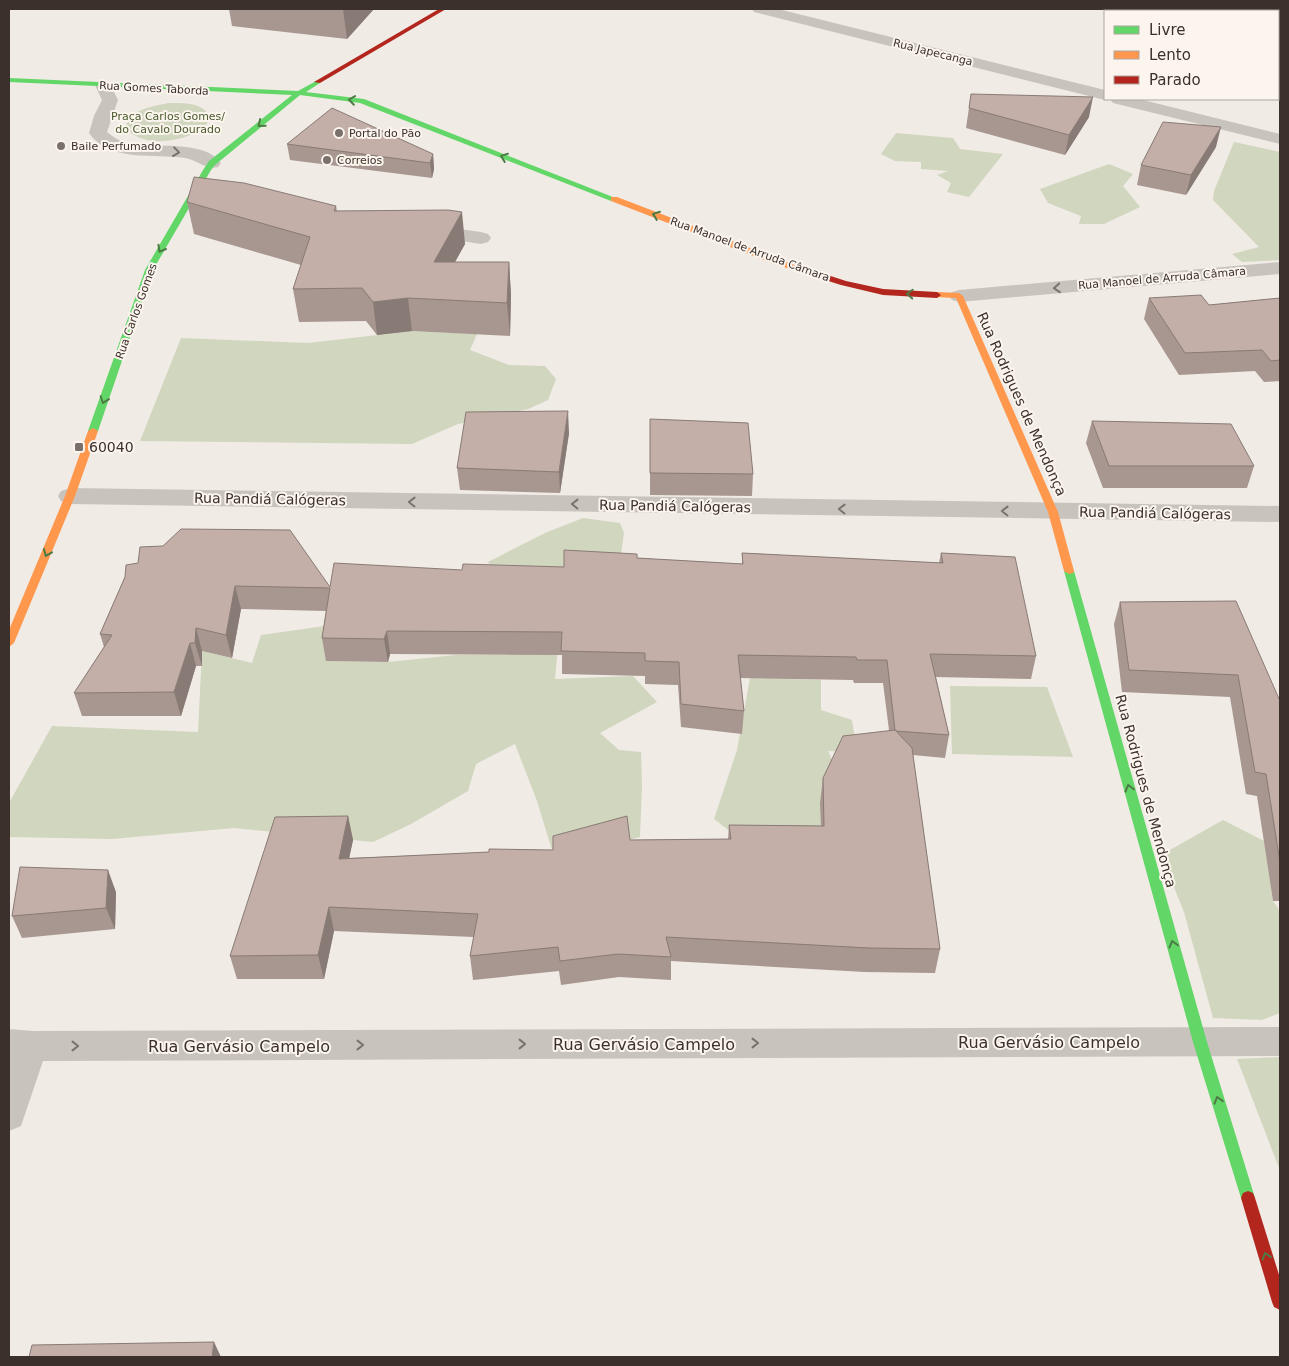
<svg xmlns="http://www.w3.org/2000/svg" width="1289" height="1366" viewBox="0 0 1289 1366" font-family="'DejaVu Sans',sans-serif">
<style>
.green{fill:#d1d6bf}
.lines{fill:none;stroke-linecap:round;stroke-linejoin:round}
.lane{fill:#c9c3be;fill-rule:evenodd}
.street{fill:#c9c3be;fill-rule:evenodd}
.fast{fill:#63d668;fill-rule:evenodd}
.slow{fill:#ff974d;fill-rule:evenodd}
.jam{fill:#b3261e;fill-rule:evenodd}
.wall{fill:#a89690}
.shaded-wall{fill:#887a75}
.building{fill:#c3afa7;stroke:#887a75}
.oneway{stroke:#4d7b46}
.oneway2{stroke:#7b726d}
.poi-dot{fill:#7a716c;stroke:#fbf5ee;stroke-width:2}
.labels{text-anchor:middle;stroke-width:4;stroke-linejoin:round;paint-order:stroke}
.far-street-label{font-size:11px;fill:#3b302b;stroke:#fbf5ee}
.far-park-label{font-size:11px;fill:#4a5a2e;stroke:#fbf5ee}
.far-poi-label{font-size:11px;fill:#3b302b;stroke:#fbf5ee;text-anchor:start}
.street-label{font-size:14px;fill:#3b302b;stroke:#fbf5ee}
.poi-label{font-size:14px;fill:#3b302b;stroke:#fbf5ee;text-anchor:start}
.near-street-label{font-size:16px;fill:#3b302b;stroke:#fbf5ee}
</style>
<rect width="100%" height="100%" fill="#f0ebe5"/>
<!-- green -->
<g class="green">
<path d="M 169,103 C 183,103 206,102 210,119 C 198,142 140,151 126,127 C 129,109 154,106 169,103 Z"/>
<path d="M 896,133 L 953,138 L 960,149 L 1003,154 L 969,197 L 947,192 L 951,183 L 937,175 L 948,171 L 921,169 L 921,162 L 895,161 L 881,154 Z"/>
<path d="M 1234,142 L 1280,152 L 1280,260 L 1242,262 L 1232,254 L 1259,247 L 1213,200 L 1214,191 Z"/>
<path d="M 1109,164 L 1133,174 L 1123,186 L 1140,207 L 1104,224 L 1079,224 L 1081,216 L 1048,203 L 1040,189 Z"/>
<path d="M 412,331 L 477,334 L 470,350 L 509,365 L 545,366 L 556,379 L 548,400 L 528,409 L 458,424 L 412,444 L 140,441 L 181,338 L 308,343 Z"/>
<path d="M 583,518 L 620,523 L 624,533 L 618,576 L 565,573 L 555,679 L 633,676 L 657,702 L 600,733 L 619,750 L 641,752 L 642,785 L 640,837 L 555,860 L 537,801 L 515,744 L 476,764 L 468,791 L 411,824 L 373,842 L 234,828 L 112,839 L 9,837 L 9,803 L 52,726 L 198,732 L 202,651 L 252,663 L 261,635 L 332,625 L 327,661 L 388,662 L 456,655 L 508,655 L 509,588 L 488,562 L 545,533 Z"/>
<path d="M 750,678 L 821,680 L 821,710 L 852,720 L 857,752 L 828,751 L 836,768 L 822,850 L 745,843 L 714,819 L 737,750 Z"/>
<path d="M 950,686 L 1047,687 L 1073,757 L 952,754 Z"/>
<path d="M 1223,820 L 1264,841 L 1273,901 L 1280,911 L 1280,1013 L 1262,1020 L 1213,1018 L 1184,912 L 1161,855 Z"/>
<path d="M 1280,1057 L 1280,1168 L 1279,1168 L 1237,1059 Z"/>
</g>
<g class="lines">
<!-- lane -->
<path class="lane" d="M 103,80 L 109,82 L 118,100 L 107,132 C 113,137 119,141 127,143 C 152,149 205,139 221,163 L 218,167 C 205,170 198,160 185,158 C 155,153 110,163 89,133 L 94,116 L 102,100 L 95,85 L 97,82 Z"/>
<!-- street -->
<g class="street">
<path d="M 752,9 L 778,9 L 1105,90 L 1105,99 L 1139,99 L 1280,134 L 1280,144 L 1113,103 L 1110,99 L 1105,100 L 754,12 Z"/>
<path d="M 428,225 L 481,232 L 488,234 L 491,238 L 488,242 L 481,244 L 421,235 L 418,231 L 421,227 Z"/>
<path d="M 1280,262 L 1280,274 L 959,302 L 952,300 L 949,296 L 952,292 L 959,290 Z"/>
<path d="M 70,488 L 1280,506 L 1280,522 L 70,504 L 61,501 L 58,496 L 61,491 Z"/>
<path d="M 1280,1027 L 1280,1056 L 43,1061 L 21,1126 L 9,1131 L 9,1029 L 33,1031 Z"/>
</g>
<!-- fast -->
<g class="fast">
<path d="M 9,78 L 298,91 L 318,80 L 320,81 L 320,83 L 306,92 L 364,99 L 618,199 L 611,201 L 360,103 L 300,95 L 215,165 L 211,170 L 153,270 L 98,431 L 93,434 L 88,431 L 145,270 L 203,170 L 209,161 L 292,95 L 9,82 Z"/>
<path d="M 1069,568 L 1074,571 L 1207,1042 L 1255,1198 L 1253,1203 L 1248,1205 L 1243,1203 L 1241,1198 L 1193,1042 L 1064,571 Z"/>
</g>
<!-- slow -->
<g class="slow">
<path d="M 611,197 L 617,197 L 810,271 L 806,274 L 774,264 L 611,201 Z"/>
<path d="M 937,292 L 959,293 L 963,296 L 1058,512 L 1074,571 L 1073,573 L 1069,574 L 1064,571 L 1048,512 L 956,298 L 934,297 L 933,295 Z"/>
<path d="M 93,428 L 98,431 L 75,496 L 14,643 L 9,647 L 9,630 L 65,496 L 88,431 Z"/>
</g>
<!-- jam -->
<g class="jam">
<path d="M 439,9 L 446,9 L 320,83 L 314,82 Z"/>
<path d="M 1260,9 L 1270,9 L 1274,11 L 1264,11 Z"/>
<path d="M 1278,13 L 1280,14 L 1280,20 L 1278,19 Z"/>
<path d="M 806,268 L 846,281 L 883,289 L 937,292 L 941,295 L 937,298 L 883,295 L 841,285 L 803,273 L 803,269 Z"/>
<path d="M 1248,1191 L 1253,1193 L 1255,1198 L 1280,1278 L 1280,1310 L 1274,1307 L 1272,1302 L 1241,1198 L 1243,1193 Z"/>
</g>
</g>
<!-- wall -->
<g class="wall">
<path d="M 229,9 L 374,9 L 347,39 L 232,26 Z"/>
<path d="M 971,94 L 1089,117 L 1065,155 L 966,128 Z"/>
<path d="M 287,144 L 433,154 L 434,169 L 432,178 L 290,160 Z"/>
<path d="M 1216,147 L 1186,195 L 1137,185 L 1141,165 Z"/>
<path d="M 187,202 L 336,206 L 337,211 L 465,244 L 455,262 L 509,262 L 511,295 L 510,336 L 412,331 L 377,335 L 366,321 L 299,322 L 293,289 L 301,265 L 194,234 Z"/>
<path d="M 1149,298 L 1209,305 L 1280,298 L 1280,381 L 1264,382 L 1255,371 L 1179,375 L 1144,319 Z"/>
<path d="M 650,419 L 753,474 L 752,496 L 650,495 Z"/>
<path d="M 1092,421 L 1254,466 L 1247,488 L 1103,488 L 1086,443 Z"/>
<path d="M 569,433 L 560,493 L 460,490 L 457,468 Z"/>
<path d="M 742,553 L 939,563 L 941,553 L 1036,656 L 1031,679 L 936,677 L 949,735 L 945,758 L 913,755 L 940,949 L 935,973 L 865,972 L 671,961 L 671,980 L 619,977 L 561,985 L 559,971 L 473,980 L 470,956 L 474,937 L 334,931 L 324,979 L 237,979 L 230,956 L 348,816 L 353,840 L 349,858 L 553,850 L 630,840 L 728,839 L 729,825 L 821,826 L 820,803 L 823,778 L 889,730 L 883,683 L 854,683 L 853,680 L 740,678 L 744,711 L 742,734 L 681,727 L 678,685 L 645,684 L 645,676 L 562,674 L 562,655 L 390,654 L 388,662 L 326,661 L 322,638 L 326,611 L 241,609 L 232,658 L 202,651 L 202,666 L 196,666 L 181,716 L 82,716 L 74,693 L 104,647 L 100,634 L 125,577 L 330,587 L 462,570 L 564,567 L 637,558 L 742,564 Z"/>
<path d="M 1120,602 L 1280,701 L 1280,901 L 1273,901 L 1257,796 L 1246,794 L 1230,697 L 1122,692 L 1114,624 Z"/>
<path d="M 116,892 L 115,929 L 22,938 L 12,916 Z"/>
</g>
<!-- shaded-wall -->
<g class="shaded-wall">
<path d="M 343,9 L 374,9 L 347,39 Z"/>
<path d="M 1093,97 L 1089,117 L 1065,155 L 1069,135 Z"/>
<path d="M 1221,127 L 1216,147 L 1186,195 L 1191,175 Z"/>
<path d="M 433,154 L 434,169 L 432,178 L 430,163 Z"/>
<path d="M 462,212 L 465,244 L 437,294 L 434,262 Z"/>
<path d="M 509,262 L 511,295 L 510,336 L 507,303 Z"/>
<path d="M 408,298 L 412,331 L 377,335 L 373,302 Z"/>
<path d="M 568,411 L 569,433 L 560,493 L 559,472 Z"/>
<path d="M 235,586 L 241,609 L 232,658 L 226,635 Z"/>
<path d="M 196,628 L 202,651 L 202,666 L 195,643 Z"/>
<path d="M 387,631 L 390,654 L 388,662 L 384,639 Z"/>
<path d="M 190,643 L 196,666 L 181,716 L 174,692 Z"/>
<path d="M 348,816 L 353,840 L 344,883 L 339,859 Z"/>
<path d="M 108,870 L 116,892 L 115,929 L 106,908 Z"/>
<path d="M 329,907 L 334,931 L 324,979 L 318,955 Z"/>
<path d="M 214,1342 L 221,1357 L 212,1357 Z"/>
</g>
<!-- building -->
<g class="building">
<path d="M 971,94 L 1093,97 L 1069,135 L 969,108 Z"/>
<path d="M 332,108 L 433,154 L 430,163 L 287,144 Z"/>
<path d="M 1163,122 L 1221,127 L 1191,175 L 1141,165 Z"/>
<path d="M 194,177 L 244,183 L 336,206 L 334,211 L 448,210 L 462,212 L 434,262 L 509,262 L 507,303 L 408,298 L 373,302 L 362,288 L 293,289 L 310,237 L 187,202 Z"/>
<path d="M 1201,295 L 1209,305 L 1280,298 L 1280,360 L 1271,361 L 1262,350 L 1185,353 L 1149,298 Z"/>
<path d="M 568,411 L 559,472 L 457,468 L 466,412 Z"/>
<path d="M 650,419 L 748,423 L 753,474 L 650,473 Z"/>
<path d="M 1092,421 L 1231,424 L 1254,466 L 1109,466 Z"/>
<path d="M 181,529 L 290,530 L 330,587 L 334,563 L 462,570 L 463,564 L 564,567 L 564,550 L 637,554 L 637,558 L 743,564 L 742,553 L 943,563 L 941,553 L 1015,557 L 1036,656 L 930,654 L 949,735 L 896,731 L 895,730 L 887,660 L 857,660 L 856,657 L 738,655 L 744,711 L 681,704 L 679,662 L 645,661 L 645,653 L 561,651 L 562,632 L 387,631 L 384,639 L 322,638 L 330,588 L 235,586 L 226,635 L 196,628 L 195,643 L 190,643 L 174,692 L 74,693 L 112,635 L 100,634 L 125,577 L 126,565 L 138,563 L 140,547 L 163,546 Z"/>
<path d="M 1236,601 L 1280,701 L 1280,862 L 1266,774 L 1255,772 L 1238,675 L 1129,670 L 1120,602 Z"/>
<path d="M 895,730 L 912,748 L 940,949 L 869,948 L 666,937 L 671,957 L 618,954 L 560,961 L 558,947 L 470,956 L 478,914 L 329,907 L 318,955 L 230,956 L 275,817 L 348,816 L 339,859 L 489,852 L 489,849 L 553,850 L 553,836 L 627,816 L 630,840 L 731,839 L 729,825 L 824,826 L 823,778 L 843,736 Z"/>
<path d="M 20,867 L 108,870 L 106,908 L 12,916 Z"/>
<path d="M 214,1342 L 212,1357 L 29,1357 L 32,1345 Z"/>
</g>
<!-- one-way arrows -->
<defs><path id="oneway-chevron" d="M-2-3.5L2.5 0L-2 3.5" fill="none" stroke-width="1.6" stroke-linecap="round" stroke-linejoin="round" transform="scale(1.25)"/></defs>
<g class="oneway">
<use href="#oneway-chevron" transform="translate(352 100) rotate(-172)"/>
<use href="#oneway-chevron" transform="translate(261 124) rotate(141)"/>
<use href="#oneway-chevron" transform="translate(504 157) rotate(-159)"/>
<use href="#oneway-chevron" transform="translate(656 215) rotate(-159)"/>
<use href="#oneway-chevron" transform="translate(161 249) rotate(120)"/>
<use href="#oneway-chevron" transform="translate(910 294) rotate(-177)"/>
<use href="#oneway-chevron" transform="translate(104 400) rotate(109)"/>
<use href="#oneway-chevron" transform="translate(47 553) rotate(112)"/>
<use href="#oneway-chevron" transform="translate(1129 788) rotate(-105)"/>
<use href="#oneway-chevron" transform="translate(1173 944) rotate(-105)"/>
<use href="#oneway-chevron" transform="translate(1218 1100) rotate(-107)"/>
<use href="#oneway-chevron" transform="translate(1266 1256) rotate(-107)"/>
</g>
<g class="oneway2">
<use href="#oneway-chevron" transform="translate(176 152) rotate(7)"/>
<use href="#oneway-chevron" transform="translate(1057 288) rotate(175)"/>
<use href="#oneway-chevron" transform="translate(412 502) rotate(-179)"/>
<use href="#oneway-chevron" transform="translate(575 504) rotate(-179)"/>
<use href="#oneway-chevron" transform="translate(842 509) rotate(-179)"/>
<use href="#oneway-chevron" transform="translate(1005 511) rotate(-179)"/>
<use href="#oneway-chevron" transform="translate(755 1043)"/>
<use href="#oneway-chevron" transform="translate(522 1044)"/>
<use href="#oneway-chevron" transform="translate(360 1045)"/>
<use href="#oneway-chevron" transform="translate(75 1046)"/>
</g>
<!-- markers -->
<g class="poi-dot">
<circle cx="339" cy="133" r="5"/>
<circle cx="61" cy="146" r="5"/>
<circle cx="327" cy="160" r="5"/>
<rect x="74" y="442" width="10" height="10" rx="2.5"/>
</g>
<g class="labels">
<!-- far-street labels -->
<g class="far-street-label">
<text transform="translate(933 52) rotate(14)" y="4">Rua Japecanga</text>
<text transform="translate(154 88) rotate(3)" y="4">Rua Gomes Taborda</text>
<text transform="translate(750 249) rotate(20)" y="4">Rua Manoel de Arruda Câmara</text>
<text transform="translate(1162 278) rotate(-5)" y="4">Rua Manoel de Arruda Câmara</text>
<text transform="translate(136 311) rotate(-70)" y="4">Rua Carlos Gomes</text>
</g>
<!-- far-park labels -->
<g class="far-park-label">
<text x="168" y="120">Praça Carlos Gomes/<tspan x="168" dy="13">do Cavalo Dourado</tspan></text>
</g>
<!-- far-poi labels -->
<g class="far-poi-label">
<text x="349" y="137">Portal do Pão</text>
<text x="71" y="150">Baile Perfumado</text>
<text x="337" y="164">Correios</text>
</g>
<!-- street labels -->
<g class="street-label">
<text transform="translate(1022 404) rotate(66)" y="5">Rua Rodrigues de Mendonça</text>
<text transform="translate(270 499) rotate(1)" y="5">Rua Pandiá Calógeras</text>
<text transform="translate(675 506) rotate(1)" y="5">Rua Pandiá Calógeras</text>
<text transform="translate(1155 513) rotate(1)" y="5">Rua Pandiá Calógeras</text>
<text transform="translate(1146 791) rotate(75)" y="5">Rua Rodrigues de Mendonça</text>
</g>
<!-- poi labels -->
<g class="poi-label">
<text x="89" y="452">60040</text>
</g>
<!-- near-street labels -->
<g class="near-street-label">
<text x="1049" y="1048">Rua Gervásio Campelo</text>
<text x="644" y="1050">Rua Gervásio Campelo</text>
<text x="239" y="1052">Rua Gervásio Campelo</text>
</g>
</g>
<!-- border -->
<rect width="1289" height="1366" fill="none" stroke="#3b302b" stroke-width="20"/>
<!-- legend -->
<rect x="1104" y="10" width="175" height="90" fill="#fbf5ee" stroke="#aea6a0"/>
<rect x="1114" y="26" width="25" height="8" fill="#63d668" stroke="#aea6a0"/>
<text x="1149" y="35" font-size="15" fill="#3b302b">Livre</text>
<rect x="1114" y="51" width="25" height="8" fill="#ff974d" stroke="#aea6a0"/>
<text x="1149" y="60" font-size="15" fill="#3b302b">Lento</text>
<rect x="1114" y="76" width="25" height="8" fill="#b3261e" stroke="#aea6a0"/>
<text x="1149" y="85" font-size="15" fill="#3b302b">Parado</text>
</svg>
